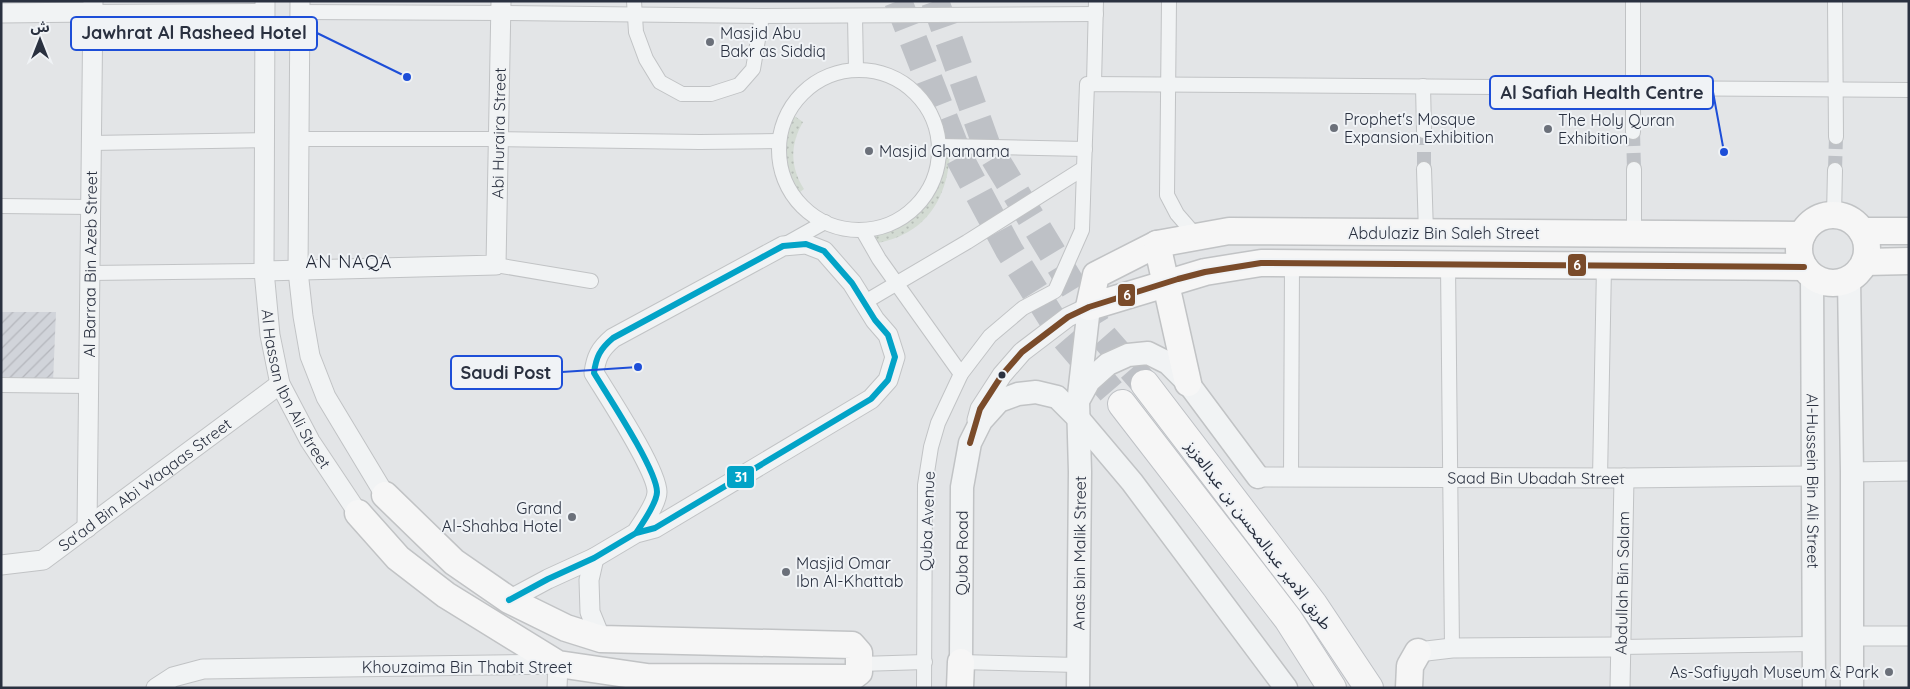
<svg xmlns="http://www.w3.org/2000/svg" width="1910" height="689" viewBox="0 0 1910 689" font-family="Quicksand,'Noto Sans Arabic',sans-serif">
<style>
.industrial{fill:url(#industrial-furrows)}
.grass{fill:url(#grass-dots)}
.lines{fill:none;stroke-linecap:round;stroke-linejoin:round}
.pedestrian-tunnel{stroke:#bec1c6;stroke-width:14;stroke-dasharray:14 7;stroke-linecap:butt}
.primary-tunnel{stroke:#bec1c6;stroke-width:28;stroke-dasharray:28 14;stroke-linecap:butt}
.pedestrian-casing{stroke:#c1c3c5;stroke-width:16}
.minor-casing{stroke:#c1c3c5;stroke-width:21}
.tertiary-casing{stroke:#c1c3c5;stroke-width:25}
.secondary-casing{stroke:#c1c3c5;stroke-width:29}
.primary-casing{stroke:#bec1c5;stroke-width:30}
.pedestrian{stroke:#f1f3f4;stroke-width:14}
.minor{stroke:#f1f3f4;stroke-width:19}
.tertiary{stroke:#f1f3f4;stroke-width:22}
.secondary{stroke:#f6f6f6;stroke-width:26}
.primary{stroke:#f6f6f6;stroke-width:28}
.bus-1-casing{stroke:#f0f3f6;stroke-width:10}
.bus-2-casing{stroke:#f0f3f6;stroke-width:10}
.bus-1{stroke:#7a4b2a;stroke-width:6}
.bus-2{stroke:#02a3c7;stroke-width:6}
.poi-dot{fill:#6b707a;stroke:#f0f3f6;stroke-width:2}
.bus-dot{fill:#2a3140;stroke:#f0f3f6;stroke-width:2}
.labels{text-anchor:middle;stroke-width:4;stroke-linejoin:round;paint-order:stroke}
.poi-label{font-size:16px;fill:#2a3140;stroke:#f0f3f6;text-anchor:start}
.street-label{font-size:16px;fill:#2a3140;stroke:#f0f3f6}
.neighbourhood-label{font-size:18px;letter-spacing:1px;fill:#1c2231;stroke:#f0f3f6}
.leader{fill:none;stroke:#1d4ed8;stroke-width:2}
.callout-dot{fill:#1d4ed8;stroke:#f0f3f6;stroke-width:2}
.callout{fill:#f0f3f6;stroke:#1d4ed8;stroke-width:2}
.callout-label{font-size:18px;text-anchor:middle;font-weight:bold;fill:#2a3140}
.line-badge{stroke:#f0f3f6;stroke-width:2}
.badge-label{font-size:14px;text-anchor:middle;font-weight:bold;fill:#fff}
</style>
<defs>
<pattern id="industrial-furrows" width="10" height="10" patternUnits="userSpaceOnUse" patternTransform="scale(1.25)"><rect width="10" height="10" fill="#d1d4da"/><path d="M-1 1l2-2M0 10L10 0M9 11l2-2" fill="none" stroke="#b4b6bc"/></pattern>
<pattern id="grass-dots" width="8" height="8" patternUnits="userSpaceOnUse" patternTransform="scale(1.25)"><rect width="8" height="8" fill="#d3dbd3"/><path d="M2 2h.1M6 6h.1" fill="none" stroke="#b5bcb6" stroke-width="1.8" stroke-linecap="round"/></pattern>
</defs>
<rect width="100%" height="100%" fill="#e3e5e7"/>
<!-- industrial -->
<path class="industrial" d="M 1,312 L 56,312 L 53,382 L 1,382 Z"/>
<!-- grass -->
<g class="grass">
<path d="M 793,115 L 803,122 C 790,144 790,167 804,189 L 795,196 C 781,171 775,141 793,115 Z"/>
<path d="M 950,151 C 949,183 937,216 908,232 C 898,238 886,241 875,244 L 871,231 C 882,228 894,225 904,219 C 927,205 937,179 938,153 Z"/>
</g>
<g class="lines">
<!-- pedestrian-tunnel -->
<g class="pedestrian-tunnel">
<path d="M 1424,131 L 1424,169"/>
<path d="M 1633,132 L 1634,169"/>
<path d="M 1835,170 L 1836,137"/>
</g>
<!-- primary-tunnel -->
<g class="primary-tunnel">
<path d="M 898,1 L 959,157 L 1009,250 L 1061,333 L 1122,404"/>
<path d="M 935,1 L 986,144 L 1103,336 L 1145,384"/>
</g>
<defs>
<g id="pedestrian">
<path d="M 634,1 L 636,32 L 646,59 L 660,82 L 682,94 L 711,94 L 739,85 L 753,69 L 762,16"/>
<path d="M 1169,1 L 1167,195 L 1177,214 L 1197,237"/>
<path d="M 1835,1 L 1836,137"/>
<path d="M 93,12 L 265,11"/>
<path d="M 300,12 L 501,13 L 762,16 L 1096,14"/>
<path d="M 855,16 L 856,70"/>
<circle cx="859" cy="150" r="80"/>
<path d="M 1094,83 L 1096,1"/>
<path d="M 1423,86 L 1424,131"/>
<path d="M 1633,132 L 1633,1"/>
<path d="M 300,139 L 498,139 L 700,142 L 779,141"/>
<path d="M 91,143 L 266,140"/>
<path d="M 940,146 L 1085,149"/>
<path d="M 1424,169 L 1426,233"/>
<path d="M 1634,169 L 1634,234"/>
<path d="M 1,206 L 91,207"/>
<path d="M 1834,215 L 1835,170"/>
<path d="M 863,231 L 879,259 L 961,374"/>
<path d="M 784,245 L 825,222"/>
<path d="M 496,265 L 591,281"/>
<path d="M 1448,266 L 1452,648"/>
<path d="M 90,273 L 264,271"/>
<path d="M 865,302 L 967,242 L 1084,168 L 1087,84 L 1909,90"/>
<path d="M 1,385 L 88,386"/>
<path d="M 1291,477 L 1292,264"/>
<path d="M 1600,478 L 1604,266"/>
<path d="M 1620,647 L 1813,644"/>
<path d="M 961,662 L 1078,665"/>
<path d="M 860,664 L 925,662"/>
<path d="M 924,688 L 925,485 L 931,447 L 938,423 L 961,374 L 990,336 L 1023,308 L 1055,291 L 1082,230 L 1084,168"/>
</g>
<g id="minor">
<path id="s1" d="M 265,1 L 264,271 L 270,335 L 280,384 L 310,441 L 358,513"/>
<path d="M 300,1 L 298,271 L 303,316 L 310,356 L 326,397 L 385,495"/>
<path d="M 1,13 L 93,12"/>
<path id="s2" d="M 264,271 L 496,265 L 501,1"/>
<path d="M 977,420 L 980,409 L 1002,375 L 1022,352 L 1068,317 L 1089,307"/>
<path d="M 1852,472 L 1909,471"/>
<path id="s3" d="M 1258,477 L 1624,478 L 1813,476"/>
<path id="s4" d="M 87,528 L 93,1"/>
<path d="M 594,558 L 589,580 L 590,612 L 601,639"/>
<path id="s5" d="M 1,565 L 43,560 L 280,384"/>
<path d="M 509,600 L 548,579 L 594,558 L 636,533 L 655,528 L 871,399 L 888,380 L 895,357 L 888,335 L 875,320 L 852,283 L 824,251 L 806,244 L 783,246 L 613,338 C 600,349 596,357 594,373 C 608,396 657,470 657,492 C 657,503 642,524 636,533"/>
<path d="M 1852,636 L 1909,636"/>
<path d="M 1418,652 L 1452,648 L 1620,647"/>
<path d="M 156,688 L 173,677 L 203,669 L 558,664 L 557,688"/>
<path id="s6" d="M 1620,688 L 1624,478"/>
</g>
<g id="tertiary">
<path id="s7" d="M 1812,275 L 1814,688"/>
<path d="M 1849,279 L 1852,472 L 1852,688"/>
<path d="M 1079,395 L 1089,307"/>
<path id="s8" d="M 961,662 L 962,487 L 970,443 L 981,421 L 999,401 L 1018,394 L 1036,392 L 1057,397 L 1078,418 L 1132,482 L 1286,688"/>
<path id="s9" d="M 1078,688 L 1080,472 L 1078,401 L 1089,381 L 1108,364 L 1128,355 L 1148,353 L 1168,363 L 1188,383 L 1258,477"/>
</g>
<g id="secondary">
<circle cx="1833" cy="249" r="34"/>
<path d="M 1862,231 L 1909,231"/>
<path d="M 1802,235 L 1229,231 L 1157,244 L 1096,275 L 1089,307 L 1205,272 L 1261,263 L 1804,267"/>
<path d="M 1157,244 L 1188,383"/>
<path d="M 1865,262 L 1909,261"/>
<path d="M 358,513 L 398,558 L 446,595 L 558,664 L 647,677 L 851,678 L 859,672 L 859,653 L 852,645 L 601,639 L 566,628 L 509,600 L 454,562 L 385,495"/>
<path d="M 960,688 L 961,662"/>
<path d="M 1409,688 L 1410,666 L 1418,652"/>
</g>
<g id="primary">
<path d="M 1145,384 L 1313,604 L 1369,688"/>
<path d="M 1122,404 L 1288,619 L 1332,688"/>
</g>
</defs>
<!-- pedestrian casing -->
<use href="#pedestrian" class="pedestrian-casing"/>
<!-- minor casing -->
<use href="#minor" class="minor-casing"/>
<!-- tertiary casing -->
<use href="#tertiary" class="tertiary-casing"/>
<!-- secondary casing -->
<use href="#secondary" class="secondary-casing"/>
<!-- primary casing -->
<use href="#primary" class="primary-casing"/>
<!-- pedestrian -->
<use href="#pedestrian" class="pedestrian"/>
<!-- minor -->
<use href="#minor" class="minor"/>
<!-- tertiary -->
<use href="#tertiary" class="tertiary"/>
<!-- secondary -->
<use href="#secondary" class="secondary"/>
<!-- primary -->
<use href="#primary" class="primary"/>
<defs>
<path id="bus-1" d="M 970,443 L 980,409 L 1002,375 L 1022,352 L 1068,317 L 1089,307 L 1178,279 L 1205,272 L 1261,263 L 1804,267"/>
<path id="bus-2" d="M 509,600 L 548,579 L 594,558 L 636,533 L 655,528 L 871,399 L 888,380 L 895,357 L 888,335 L 875,320 L 852,283 L 824,251 L 806,244 L 783,246 L 613,338 C 600,349 596,357 594,373 C 608,396 657,470 657,492 C 657,503 642,524 636,533"/>
</defs>
<!-- bus-1 casing -->
<use href="#bus-1" class="bus-1-casing"/>
<!-- bus-2 casing -->
<use href="#bus-2" class="bus-2-casing"/>
<!-- bus-1 -->
<use href="#bus-1" class="bus-1"/>
<!-- bus-2 -->
<use href="#bus-2" class="bus-2"/>
</g>
<!-- markers -->
<g class="poi-dot">
<circle cx="710" cy="42" r="5"/>
<circle cx="1334" cy="128" r="5"/>
<circle cx="1548" cy="129" r="5"/>
<circle cx="869" cy="151" r="5"/>
<circle cx="572" cy="517" r="5"/>
<circle cx="786" cy="572" r="5"/>
<circle cx="1889" cy="672" r="5"/>
</g>
<circle class="bus-dot" cx="1002" cy="375" r="4.5"/>
<g class="labels">
<!-- poi labels -->
<g class="poi-label">
<text x="720" y="39">Masjid Abu<tspan x="720" dy="18">Bakr as Siddiq</tspan></text>
<text x="1344" y="125">Prophet's Mosque<tspan x="1344" dy="18">Expansion Exhibition</tspan></text>
<text x="1558" y="126">The Holy Quran<tspan x="1558" dy="18">Exhibition</tspan></text>
<text x="879" y="157">Masjid Ghamama</text>
<text x="562" y="514" text-anchor="end">Grand<tspan x="562" dy="18">Al-Shahba Hotel</tspan></text>
<text x="796" y="569">Masjid Omar<tspan x="796" dy="18">Ibn Al-Khattab</tspan></text>
<text x="1879" y="678" text-anchor="end">As-Safiyyah Museum &amp; Park</text>
</g>
<!-- street labels -->
<g class="street-label">
<text dy="6" stroke="none"><textPath href="#s2" startOffset="364">Abi Huraira Street</textPath></text>
<text x="1444" y="239">Abdulaziz Bin Saleh Street</text>
<text dy="6" stroke="none"><textPath href="#s4" startOffset="264">Al Barraa Bin Azeb Street</textPath></text>
<text dy="6" stroke="none"><textPath href="#s1" startOffset="394">Al Hassan Ibn Ali Street</textPath></text>
<text dy="6" stroke="none"><textPath href="#s3" startOffset="278">Saad Bin Ubadah Street</textPath></text>
<text dy="6" stroke="none"><textPath href="#s7" startOffset="206">Al-Hussein Bin Ali Street</textPath></text>
<text dy="6" stroke="none"><textPath href="#s5" startOffset="169">Sa'ad Bin Abi Waqaas Street</textPath></text>
<text transform="translate(927 521) rotate(-88)" y="6">Quba Avenue</text>
<text transform="translate(1259 535) rotate(53)" y="6">طريق الامير عبدالمحسن بن عبدالعزيز</text>
<text dy="6" stroke="none"><textPath href="#s8" startOffset="109">Quba Road</textPath></text>
<text dy="6" stroke="none"><textPath href="#s9" startOffset="135">Anas bin Malik Street</textPath></text>
<text dy="6" stroke="none"><textPath href="#s6" startOffset="105">Abdullah Bin Salam</textPath></text>
<text x="467" y="673">Khouzaima Bin Thabit Street</text>
</g>
<!-- neighbourhood labels -->
<g class="neighbourhood-label">
<text x="349" y="268">AN NAQA</text>
</g>
</g>
<!-- callouts -->
<path class="leader" d="M407 77L317 33M1724 152L1713 92M638 367L562 372"/>
<g class="callout-dot">
<circle cx="407" cy="77" r="5"/>
<circle cx="1724" cy="152" r="5"/>
<circle cx="638" cy="367" r="5"/>
</g>
<g class="callout">
<rect x="71" y="17" width="246" height="33" rx="5"/>
<rect x="1490" y="76" width="223" height="33" rx="5"/>
<rect x="451" y="356" width="111" height="33" rx="5"/>
</g>
<g class="callout-label">
<text x="194" y="39">Jawhrat Al Rasheed Hotel</text>
<text x="1602" y="99">Al Safiah Health Centre</text>
<text x="506" y="379">Saudi Post</text>
</g>
<g class="line-badge">
<rect x="1567" y="253" width="20" height="24" rx="5" fill="#7a4b2a"/>
<rect x="1117" y="283" width="19" height="24" rx="5" fill="#7a4b2a"/>
<rect x="726" y="465" width="29" height="24" rx="5" fill="#02a3c7"/>
</g>
<g class="badge-label">
<text x="1577" y="270">6</text>
<text x="1127" y="300">6</text>
<text x="741" y="482">31</text>
</g>
<!-- border -->
<rect width="1910" height="689" fill="none" stroke="#2a3140" stroke-width="5"/>
<!-- north arrow -->
<g transform="translate(40 40)" stroke="#f0f3f6" stroke-width="4" paint-order="stroke">
<path d="M0-4L9 19L0 12L-9 19Z" fill="#2a3140"/>
<text y="-8" font-size="14" font-weight="bold" text-anchor="middle" fill="#2a3140">ش</text>
</g>
</svg>
